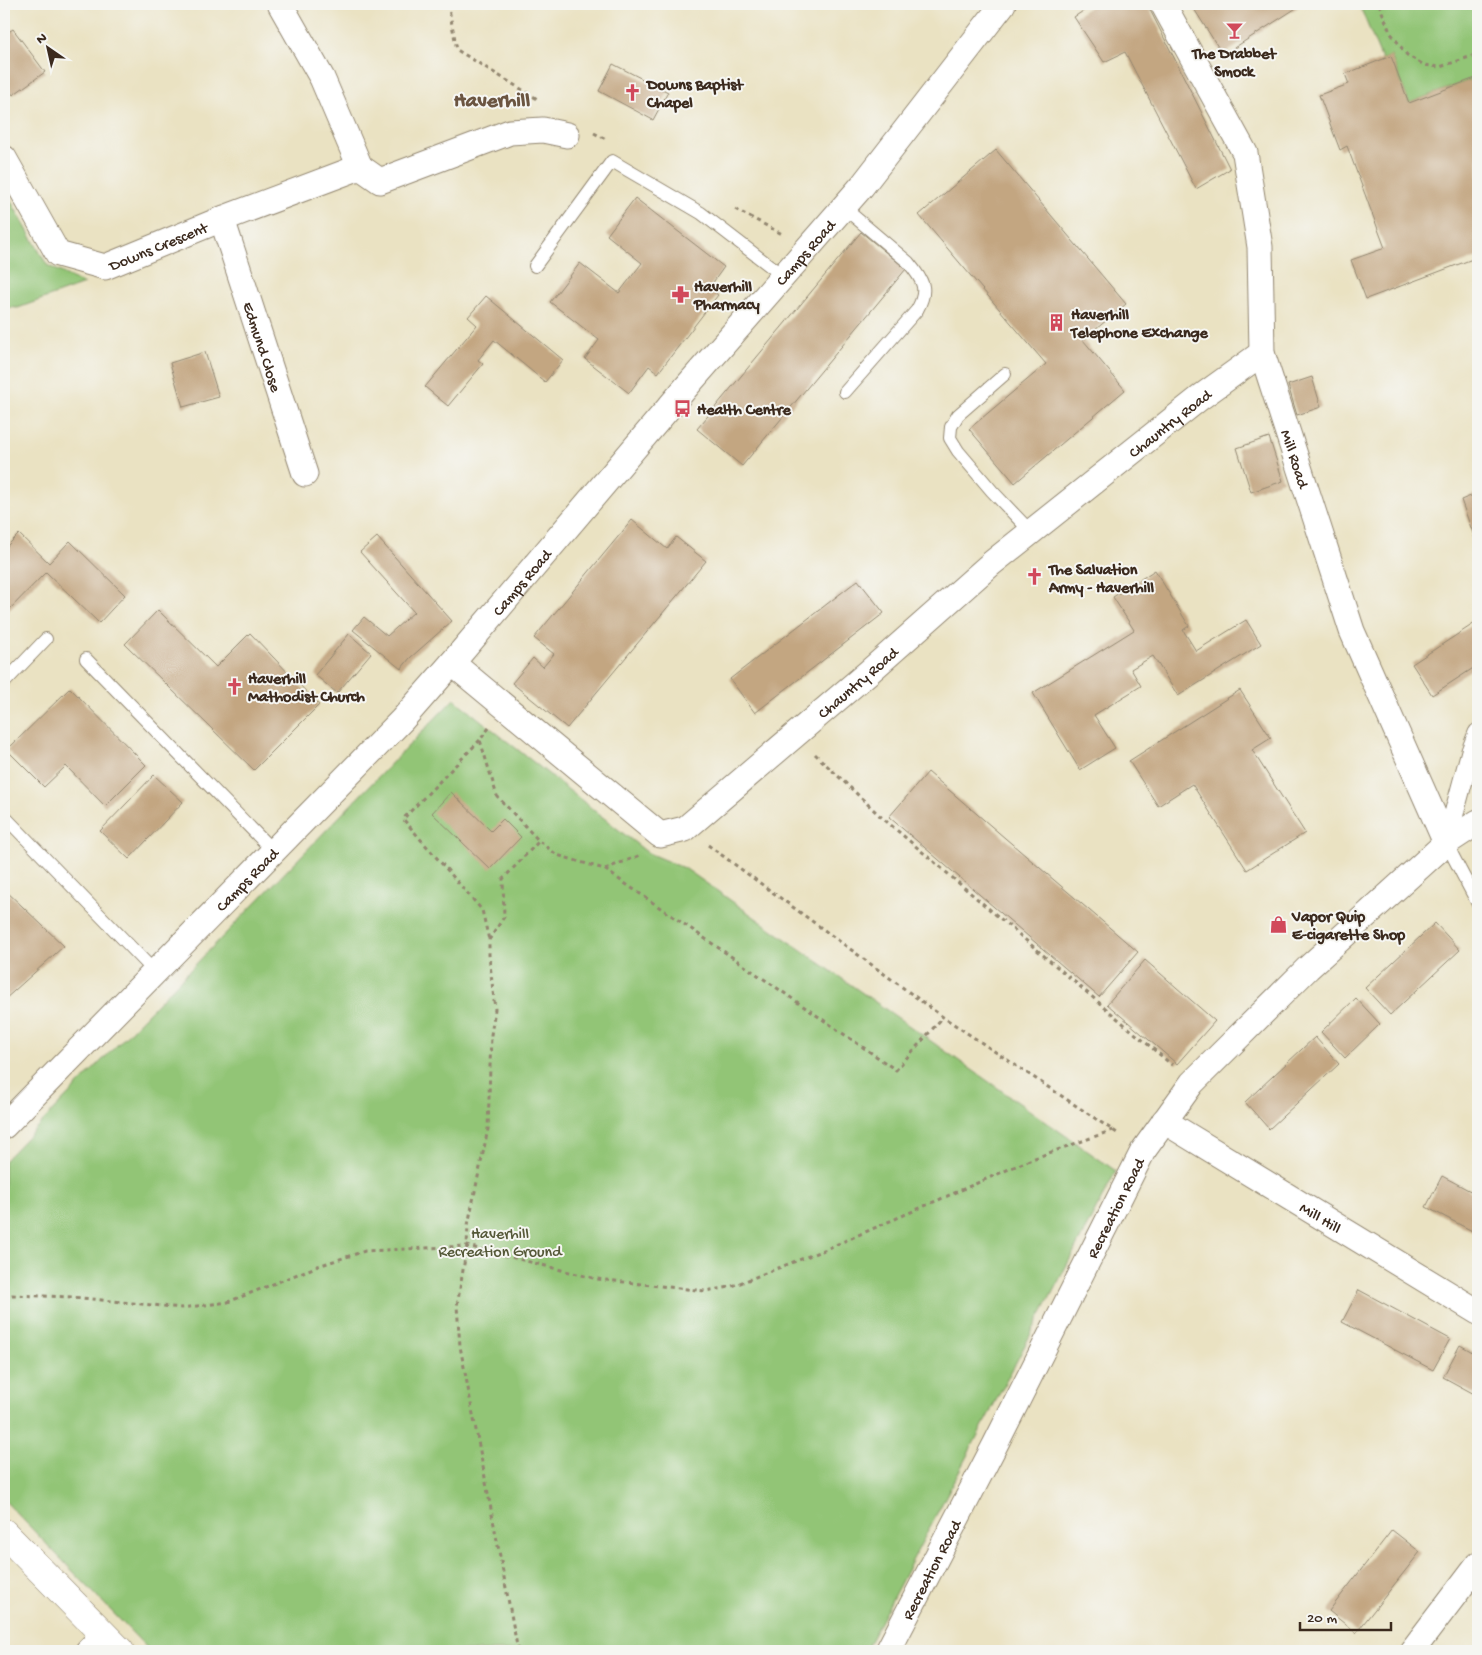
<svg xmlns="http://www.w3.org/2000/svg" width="1482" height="1655" viewBox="0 0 1482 1655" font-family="'Gochi Hand',sans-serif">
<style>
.green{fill:#92c576;stroke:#66784a}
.building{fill:#c3a681}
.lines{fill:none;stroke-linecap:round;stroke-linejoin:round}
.service-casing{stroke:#928670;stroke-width:14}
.pedestrian-casing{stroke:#928670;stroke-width:21}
.minor-casing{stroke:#928670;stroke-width:27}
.tertiary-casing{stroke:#928670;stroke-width:29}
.path{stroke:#928670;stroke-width:3;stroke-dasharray:4 4;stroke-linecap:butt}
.service{stroke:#fff;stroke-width:12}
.pedestrian{stroke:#fff;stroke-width:19}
.minor{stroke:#fff;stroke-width:25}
.tertiary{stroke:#fff;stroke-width:28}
.labels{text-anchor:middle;stroke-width:4;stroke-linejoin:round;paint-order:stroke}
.poi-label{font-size:16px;font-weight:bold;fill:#3b2a1e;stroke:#f6f6f2;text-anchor:start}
.street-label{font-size:16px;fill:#3b2a1e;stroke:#f6f6f2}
.park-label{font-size:16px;fill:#555838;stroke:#f6f6f2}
.district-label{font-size:21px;font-weight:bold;fill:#6b5541;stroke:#f6f6f2}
</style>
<rect width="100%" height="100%" fill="#f6f6f2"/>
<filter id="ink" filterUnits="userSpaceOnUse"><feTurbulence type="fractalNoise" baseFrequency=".02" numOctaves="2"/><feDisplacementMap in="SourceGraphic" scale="10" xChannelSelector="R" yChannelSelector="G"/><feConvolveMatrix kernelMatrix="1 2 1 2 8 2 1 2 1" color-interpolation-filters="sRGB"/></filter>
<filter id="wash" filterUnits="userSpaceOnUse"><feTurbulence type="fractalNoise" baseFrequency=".0096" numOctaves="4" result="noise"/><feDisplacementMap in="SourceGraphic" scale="20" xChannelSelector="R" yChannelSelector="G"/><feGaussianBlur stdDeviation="1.12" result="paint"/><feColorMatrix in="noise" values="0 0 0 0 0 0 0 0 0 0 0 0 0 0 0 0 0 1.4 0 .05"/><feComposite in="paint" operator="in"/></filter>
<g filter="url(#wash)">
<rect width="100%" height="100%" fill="#eae2c2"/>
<!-- green -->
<g class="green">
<path d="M 1359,4 L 1478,4 L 1478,77 L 1409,103 L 1391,56 L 1382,60 Z"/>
<path d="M 4,189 L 47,265 L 84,284 L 18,308 L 4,307 Z"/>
<path d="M 454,699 L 648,853 L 686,869 L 1116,1171 L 865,1651 L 150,1651 L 4,1500 L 4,1161 Z"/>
</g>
<g id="blocks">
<!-- building -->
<g class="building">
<path d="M 1094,4 L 1147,4 L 1230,169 L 1196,189 L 1125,52 L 1104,62 L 1074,17 Z"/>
<path d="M 1191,4 L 1296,4 L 1298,7 L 1223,55 Z"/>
<path d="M 13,29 L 45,72 L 13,95 L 4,82 L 4,35 Z"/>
<path d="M 1391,56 L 1409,103 L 1478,77 L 1478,257 L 1366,299 L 1351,260 L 1385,248 L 1347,146 L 1340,150 L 1319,95 L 1349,84 L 1345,74 Z"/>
<path d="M 613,64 L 668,92 L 653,120 L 599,91 Z"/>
<path d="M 996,150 L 1126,304 L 1083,340 L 1125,390 L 1015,483 L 969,429 L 1046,364 L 919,215 Z"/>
<path d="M 635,198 L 724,267 L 709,288 L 718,295 L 658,373 L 649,366 L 629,393 L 585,359 L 599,340 L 550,302 L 580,263 L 619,293 L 642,263 L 607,235 Z"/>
<path d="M 861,232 L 906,269 L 742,466 L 697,429 Z"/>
<path d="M 486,296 L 563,360 L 545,382 L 494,340 L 478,360 L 483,364 L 448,406 L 425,387 L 477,325 L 468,317 Z"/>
<path d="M 205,352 L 219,397 L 183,407 L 170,363 Z"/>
<path d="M 1312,377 L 1321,407 L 1297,415 L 1288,385 Z"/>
<path d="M 1269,437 L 1283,481 L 1251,492 L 1237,448 Z"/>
<path d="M 1478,493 L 1478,547 L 1461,500 Z"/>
<path d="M 632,520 L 667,549 L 676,537 L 706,561 L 567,728 L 512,683 L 533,658 L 543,667 L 554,654 L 534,638 Z"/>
<path d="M 19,534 L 49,563 L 70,541 L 125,595 L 99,623 L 46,572 L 4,615 L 4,549 Z"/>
<path d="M 377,537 L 452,621 L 410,658 L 401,669 L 353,630 L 364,617 L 387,636 L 414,612 L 360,552 Z"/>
<path d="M 1155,570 L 1189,626 L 1183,630 L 1196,651 L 1246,620 L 1261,644 L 1178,696 L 1153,656 L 1131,669 L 1141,686 L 1094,715 L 1115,748 L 1080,770 L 1033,693 L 1134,630 L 1113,597 Z"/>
<path d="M 858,580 L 884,613 L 755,713 L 730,679 Z"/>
<path d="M 158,610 L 216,667 L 250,633 L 319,705 L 254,770 L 125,644 Z"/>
<path d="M 1478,621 L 1478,665 L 1432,695 L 1412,664 Z"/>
<path d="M 349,634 L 371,653 L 337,693 L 315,675 Z"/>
<path d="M 70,688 L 146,765 L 105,806 L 66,766 L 44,787 L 7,750 Z"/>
<path d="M 1240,690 L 1271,738 L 1252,750 L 1305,833 L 1247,870 L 1192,784 L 1158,806 L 1129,761 Z"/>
<path d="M 928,772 L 1138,952 L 1099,997 L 889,817 Z"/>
<path d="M 154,775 L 183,802 L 129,859 L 100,831 Z"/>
<path d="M 451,792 L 491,831 L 503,819 L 521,837 L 490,869 L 432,813 Z"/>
<path d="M 4,889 L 64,946 L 4,1000 Z"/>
<path d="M 1435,923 L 1460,950 L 1390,1015 L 1365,988 Z"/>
<path d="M 1145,960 L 1215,1021 L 1177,1064 L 1107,1004 Z"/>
<path d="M 1356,998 L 1380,1024 L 1345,1058 L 1321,1032 Z"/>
<path d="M 1315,1037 L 1339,1064 L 1269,1129 L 1245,1102 Z"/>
<path d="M 1442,1176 L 1478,1195 L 1478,1234 L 1426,1207 Z"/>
<path d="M 1359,1290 L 1450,1339 L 1433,1370 L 1342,1322 Z"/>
<path d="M 1460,1345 L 1478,1355 L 1478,1396 L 1443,1377 Z"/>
<path d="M 1392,1530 L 1420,1552 L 1356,1633 L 1329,1611 Z"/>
</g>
</g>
</g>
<g filter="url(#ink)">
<use href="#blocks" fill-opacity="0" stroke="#928670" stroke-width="1"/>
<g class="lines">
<defs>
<g id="service">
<path d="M 843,207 L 908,262 C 923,280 929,289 917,310 L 845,392"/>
<path d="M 535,266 L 612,161 L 701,213 L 783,276"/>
<path d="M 1005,374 L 958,415 L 951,427 L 950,438 L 958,451 L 992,491 L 1031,532"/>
<path d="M 86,659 L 273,851"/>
<path d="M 4,683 L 46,639"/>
<path d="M 4,816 L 155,972"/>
<path d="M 1446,843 L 1478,904"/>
</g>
<path id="pedestrian" d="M 1446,843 L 1471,751 L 1478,733"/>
<g id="minor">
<path d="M 280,4 L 322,78 L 360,167"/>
<path id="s1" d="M 1163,4 L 1245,153 L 1260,247 L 1262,353 L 1352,631 L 1446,843"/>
<path id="s2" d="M 4,158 L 58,254 L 105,267 L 222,219 L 360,167 L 380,181 L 510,132 L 543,130 L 567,135"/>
<path id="s3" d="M 222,219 L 305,474"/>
<path id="s4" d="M 452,663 L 660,835 L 685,829 L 870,671 L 992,563 L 1201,397 L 1262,353"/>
<path id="s5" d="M 1164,1121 L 1478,1312"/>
<path id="s6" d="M 4,1126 L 402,720 L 452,663 L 688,385 L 862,186 L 1003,4"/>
<path d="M 88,1651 L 104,1634"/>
<path id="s7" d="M 888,1651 L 995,1445 L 1143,1151 L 1192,1083 L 1308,968 L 1446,843 L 1478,822"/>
<path d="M 1412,1651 L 1478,1564"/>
</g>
<path id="tertiary" d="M 4,1533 L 120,1651"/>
</defs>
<!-- service casing -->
<use href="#service" class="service-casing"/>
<!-- pedestrian casing -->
<use href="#pedestrian" class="pedestrian-casing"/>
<!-- minor casing -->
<use href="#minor" class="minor-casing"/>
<!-- tertiary casing -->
<use href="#tertiary" class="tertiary-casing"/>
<!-- path -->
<g class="path">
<path d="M 448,4 L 457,50 L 539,100"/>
<path d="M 1379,4 L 1390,32 L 1407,55 L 1424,65 L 1440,67 L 1478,54"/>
<path d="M 594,133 L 606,139"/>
<path d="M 735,209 L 782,234"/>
<path d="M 489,728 L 480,740 L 497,796 L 539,841 L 557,855 L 604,869 L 896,1070 L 943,1017"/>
<path d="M 480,740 L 403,819 L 482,910 L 489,940"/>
<path d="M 815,754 L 879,815 L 1172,1065"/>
<path d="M 708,845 L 943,1017 L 1120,1135"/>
<path d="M 605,869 L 641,855"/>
<path d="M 4,1297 L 12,1295 L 72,1297 L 182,1308 L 228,1302 L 318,1266 L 365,1251 L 467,1246 L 597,1279 L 705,1291 L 730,1287 L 824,1250 L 1032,1159 L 1113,1130"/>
<path d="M 518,1651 L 460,1346 L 457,1306 L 467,1246 L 468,1225 L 488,1129 L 491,1035 L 495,1009 L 489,955 L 489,940 L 504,917 L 503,879 L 539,841"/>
</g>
<!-- service -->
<use href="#service" class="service"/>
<!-- pedestrian -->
<use href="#pedestrian" class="pedestrian"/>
<!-- minor -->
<use href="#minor" class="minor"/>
<!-- tertiary -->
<use href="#tertiary" class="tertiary"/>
</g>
</g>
<!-- icons -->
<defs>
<symbol id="bar-bare" viewBox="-9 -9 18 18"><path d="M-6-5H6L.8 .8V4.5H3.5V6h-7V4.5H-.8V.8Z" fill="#d1495b" stroke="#f6f6f2" stroke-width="2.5" paint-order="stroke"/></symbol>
<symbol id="church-bare" viewBox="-9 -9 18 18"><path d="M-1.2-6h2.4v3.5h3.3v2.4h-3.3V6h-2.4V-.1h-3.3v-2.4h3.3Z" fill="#d1495b" stroke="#f6f6f2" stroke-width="2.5" paint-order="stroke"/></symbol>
<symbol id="pharmacy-bare" viewBox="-9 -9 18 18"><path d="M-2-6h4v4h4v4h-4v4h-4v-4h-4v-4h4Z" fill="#d1495b" stroke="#f6f6f2" stroke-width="2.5" paint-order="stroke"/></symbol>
<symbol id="building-bare" viewBox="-9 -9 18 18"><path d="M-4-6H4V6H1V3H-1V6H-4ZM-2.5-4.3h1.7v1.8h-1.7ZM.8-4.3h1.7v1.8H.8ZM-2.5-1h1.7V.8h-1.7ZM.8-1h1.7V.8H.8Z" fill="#d1495b" stroke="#f6f6f2" stroke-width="2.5" paint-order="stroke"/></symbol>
<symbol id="bus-bare" viewBox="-9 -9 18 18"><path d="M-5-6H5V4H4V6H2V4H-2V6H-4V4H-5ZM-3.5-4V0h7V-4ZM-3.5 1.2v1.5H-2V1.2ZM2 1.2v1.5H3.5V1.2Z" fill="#d1495b" stroke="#f6f6f2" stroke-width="2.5" paint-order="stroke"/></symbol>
<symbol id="shop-bare" viewBox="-9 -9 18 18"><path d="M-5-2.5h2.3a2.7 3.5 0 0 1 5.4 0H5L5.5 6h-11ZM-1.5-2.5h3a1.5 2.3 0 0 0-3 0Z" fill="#d1495b" stroke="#f6f6f2" stroke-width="2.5" paint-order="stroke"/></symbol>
</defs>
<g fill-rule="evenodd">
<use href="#bar-bare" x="1222" y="18" width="25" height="25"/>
<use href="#church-bare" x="620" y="80" width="25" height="25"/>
<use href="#pharmacy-bare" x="668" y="282" width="25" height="25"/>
<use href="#building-bare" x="1044" y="310" width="25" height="25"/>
<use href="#bus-bare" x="670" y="396" width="25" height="25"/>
<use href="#church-bare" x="1022" y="564" width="25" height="25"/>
<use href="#church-bare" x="222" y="674" width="25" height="25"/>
<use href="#shop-bare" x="1266" y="912" width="25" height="25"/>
</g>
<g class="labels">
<!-- poi labels -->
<g class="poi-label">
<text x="1234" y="58" text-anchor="middle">The Drabbet<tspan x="1234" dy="18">Smock</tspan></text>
<text x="647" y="89">Downs Baptist<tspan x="647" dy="18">Chapel</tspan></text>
<text x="694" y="291">Haverhill<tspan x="694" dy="18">Pharmacy</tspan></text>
<text x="1071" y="319">Haverhill<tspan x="1071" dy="18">Telephone Exchange</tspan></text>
<text x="697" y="414">Health Centre</text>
<text x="1049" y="574">The Salvation<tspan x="1049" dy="18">Army - Haverhill</tspan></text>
<text x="248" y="683">Haverhill<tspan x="248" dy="18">Mathodist Church</tspan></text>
<text x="1292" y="921">Vapor Quip<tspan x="1292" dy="18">E-cigarette Shop</tspan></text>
</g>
<!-- street labels -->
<g class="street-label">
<text dy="6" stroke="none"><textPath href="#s2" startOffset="216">Downs Crescent</textPath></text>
<text dy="6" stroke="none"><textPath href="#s6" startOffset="1186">Camps Road</textPath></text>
<text dy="6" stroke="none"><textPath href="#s3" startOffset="134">Edmund Close</textPath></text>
<text dy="6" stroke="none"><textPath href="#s4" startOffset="928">Chauntry Road</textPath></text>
<text dy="6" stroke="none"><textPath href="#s1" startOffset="482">Mill Road</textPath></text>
<text dy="6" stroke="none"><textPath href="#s6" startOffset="751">Camps Road</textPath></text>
<text dy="6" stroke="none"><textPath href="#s4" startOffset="522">Chauntry Road</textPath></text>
<text dy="6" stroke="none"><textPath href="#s6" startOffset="346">Camps Road</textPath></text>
<text dy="6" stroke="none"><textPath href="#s7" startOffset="498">Recreation Road</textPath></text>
<text dy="6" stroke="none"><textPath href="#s5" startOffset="184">Mill Hill</textPath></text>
<text dy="6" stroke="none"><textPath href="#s7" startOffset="92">Recreation Road</textPath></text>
</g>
<!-- park labels -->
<g class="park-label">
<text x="500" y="1238">Haverhill<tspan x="500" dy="18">Recreation Ground</tspan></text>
</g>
<!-- district labels -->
<g class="district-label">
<text x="492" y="106">Haverhill</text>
</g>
</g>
<!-- margin -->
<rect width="1482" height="1655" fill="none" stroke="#f6f6f2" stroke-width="20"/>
<!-- north arrow -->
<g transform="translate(48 48) rotate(326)" stroke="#f6f6f2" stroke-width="4" paint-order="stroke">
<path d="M0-4L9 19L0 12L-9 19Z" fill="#3b2a1e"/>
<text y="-8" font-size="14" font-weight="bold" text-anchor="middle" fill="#3b2a1e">N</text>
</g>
<!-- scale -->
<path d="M1300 1622v8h91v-8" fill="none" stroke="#3b2a1e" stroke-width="2.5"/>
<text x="1307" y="1622" font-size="15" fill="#3b2a1e" stroke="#f6f6f2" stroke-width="4" paint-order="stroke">20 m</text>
</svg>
